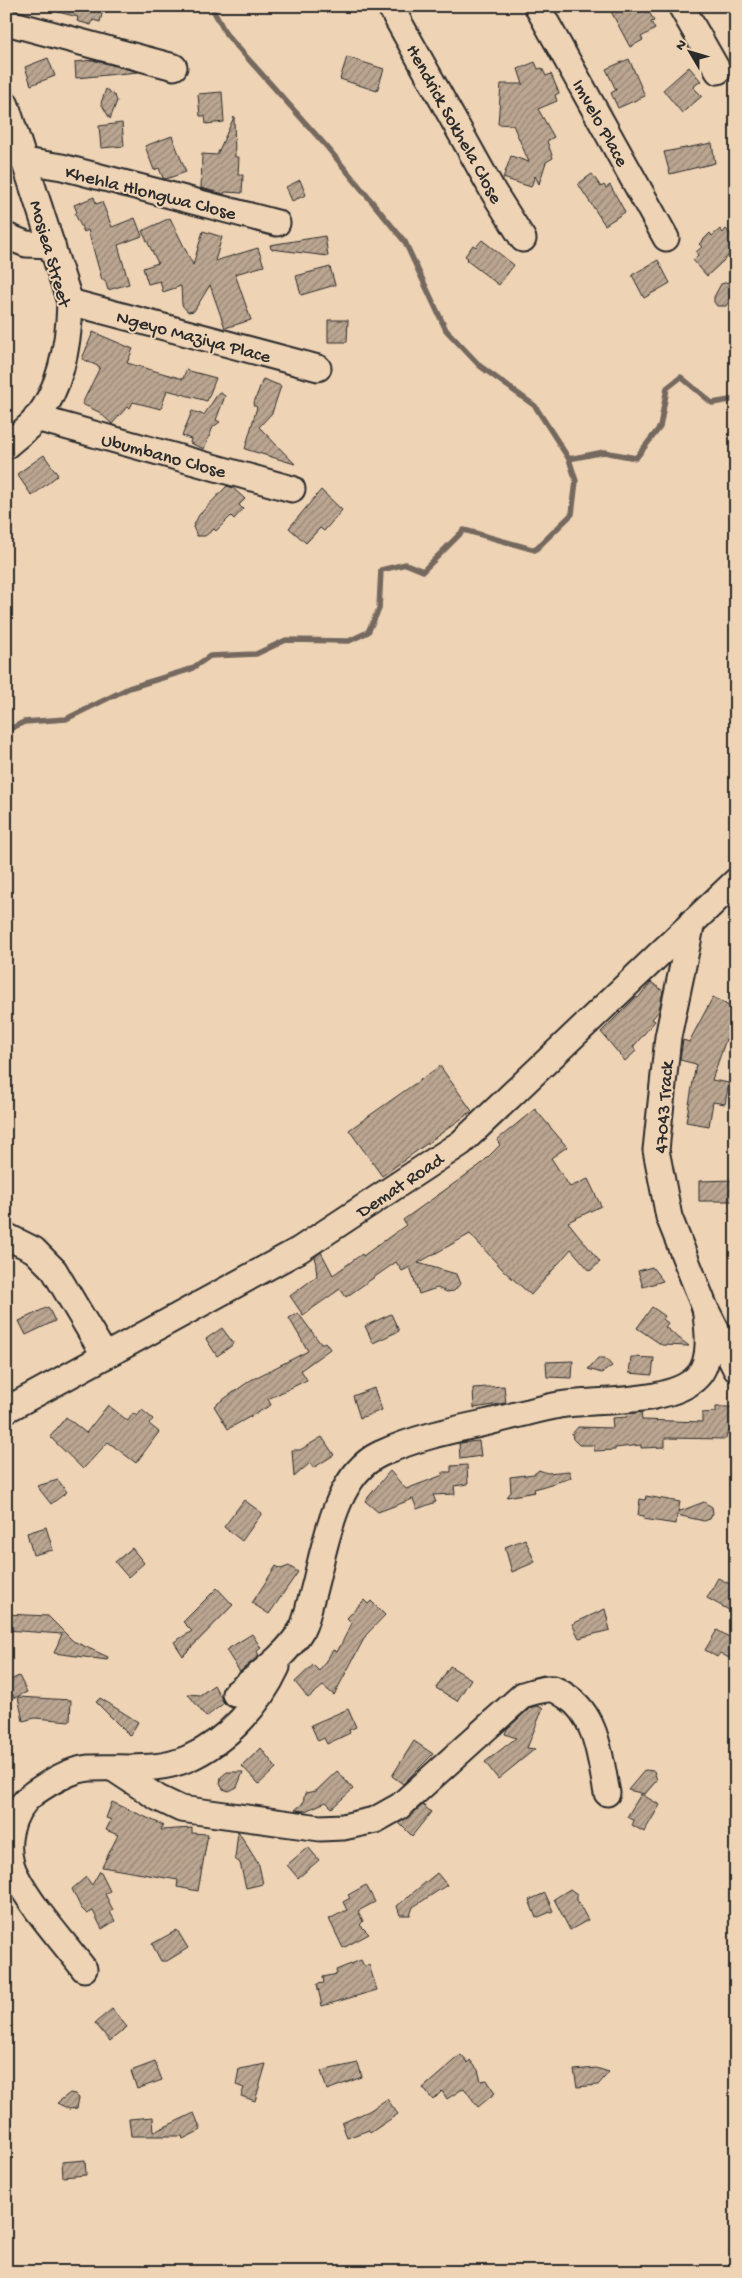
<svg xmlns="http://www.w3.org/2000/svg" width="742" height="2278" viewBox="0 0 742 2278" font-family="'Gochi Hand',sans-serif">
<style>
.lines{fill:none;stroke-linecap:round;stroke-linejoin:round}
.stream{stroke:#74695f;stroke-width:5.5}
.building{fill:url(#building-hatch);stroke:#2b2b2b}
.minor-casing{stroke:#2b2b2b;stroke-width:29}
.minor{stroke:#eed3b5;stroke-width:25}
.labels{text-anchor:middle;stroke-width:4;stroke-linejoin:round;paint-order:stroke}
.street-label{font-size:19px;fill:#2b2b2b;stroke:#eed3b5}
</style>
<defs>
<pattern id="building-hatch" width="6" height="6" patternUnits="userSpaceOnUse" patternTransform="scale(1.25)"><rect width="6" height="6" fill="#bba691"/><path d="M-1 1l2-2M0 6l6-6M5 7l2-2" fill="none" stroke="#988777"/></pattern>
</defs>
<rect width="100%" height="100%" fill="#eed3b5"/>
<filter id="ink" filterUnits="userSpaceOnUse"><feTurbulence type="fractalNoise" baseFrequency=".02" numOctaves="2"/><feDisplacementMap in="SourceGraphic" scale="10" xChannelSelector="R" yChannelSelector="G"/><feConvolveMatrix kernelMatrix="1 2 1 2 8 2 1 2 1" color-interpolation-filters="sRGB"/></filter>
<g filter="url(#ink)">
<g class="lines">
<!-- stream -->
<g class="stream">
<path d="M 211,6 L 226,34 L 327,147 L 405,242 L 446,330 L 480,366 L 535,406 L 569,459"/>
<path d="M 6,731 L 24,722 L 66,719 L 129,688 L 191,669 L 210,656 L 256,654 L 286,640 L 349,641 L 368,632 L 379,609 L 381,570 L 406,564 L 423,571 L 464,530 L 535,550 L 572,514 L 576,481 L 569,459 L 604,452 L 636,458 L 660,427 L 667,388 L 681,377 L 712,403 L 736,399"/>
<path d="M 710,2272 L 736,2267"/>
</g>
</g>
<!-- building -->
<g class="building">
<path d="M 59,6 L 104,6 L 100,22 L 93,20 L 91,25 L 77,21 L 78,17 L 58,12 Z"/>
<path d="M 608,6 L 646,6 L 654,21 L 651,22 L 655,29 L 641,37 L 643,40 L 630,47 Z"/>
<path d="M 347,57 L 384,69 L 377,91 L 340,79 Z"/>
<path d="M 48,58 L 55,76 L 31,85 L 25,67 Z"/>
<path d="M 629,59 L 645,96 L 618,108 L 611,93 L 616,90 L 606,69 Z"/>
<path d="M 93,60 L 138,72 L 76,78 L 75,62 Z"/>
<path d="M 535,62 L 538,69 L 542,68 L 546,76 L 551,74 L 559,93 L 555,95 L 557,101 L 538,109 L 554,137 L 547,141 L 553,158 L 546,162 L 539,184 L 535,176 L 531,187 L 503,178 L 511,156 L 529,162 L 513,125 L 498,124 L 501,84 L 523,84 L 518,69 Z"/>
<path d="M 689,67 L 701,81 L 693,87 L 702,96 L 682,113 L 663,90 Z"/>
<path d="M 106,89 L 115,96 L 117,101 L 110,119 L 101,103 Z"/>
<path d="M 222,92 L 224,122 L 206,124 L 205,116 L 200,116 L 198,94 Z"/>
<path d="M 234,117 L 235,157 L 239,157 L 238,175 L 243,175 L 242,193 L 225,192 L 224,194 L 201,188 L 202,154 L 217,155 Z"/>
<path d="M 122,123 L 124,146 L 101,148 L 99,126 Z"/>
<path d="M 172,136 L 186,172 L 166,179 L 163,178 L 159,168 L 154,170 L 145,146 Z"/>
<path d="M 712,143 L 715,163 L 670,174 L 664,152 Z"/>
<path d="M 592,174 L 601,187 L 604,185 L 606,188 L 610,185 L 625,212 L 605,225 L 578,184 Z"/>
<path d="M 300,180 L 306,195 L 292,201 L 286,187 Z"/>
<path d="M 94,197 L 96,204 L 102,202 L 112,227 L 135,218 L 142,236 L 118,245 L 129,284 L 108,290 L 105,280 L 102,280 L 88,230 L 84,232 L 75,214 L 77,212 L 74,205 Z"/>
<path d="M 170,218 L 193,265 L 203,231 L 222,237 L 215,261 L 258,248 L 264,266 L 235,274 L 251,320 L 225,328 L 210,285 L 194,311 L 188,312 L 182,305 L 181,286 L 163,292 L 160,281 L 148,284 L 143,268 L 158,263 L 142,231 Z"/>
<path d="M 720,229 L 723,233 L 726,229 L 736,240 L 736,249 L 707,276 L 693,260 L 698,255 L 696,252 L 702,247 L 699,244 L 710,233 L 712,236 Z"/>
<path d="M 325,236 L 328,256 L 271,249 L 270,245 Z"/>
<path d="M 482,240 L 514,265 L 499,285 L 466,260 L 468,258 L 465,256 L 473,245 L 476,247 Z"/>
<path d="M 658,260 L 670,283 L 644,298 L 632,275 Z"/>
<path d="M 330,267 L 335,285 L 301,295 L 296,276 Z"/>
<path d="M 736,280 L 736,290 L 726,306 L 717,306 L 714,302 L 714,297 L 721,284 Z"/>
<path d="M 328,320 L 348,320 L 347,342 L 328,342 Z"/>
<path d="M 93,332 L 133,349 L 127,363 L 183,379 L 186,370 L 216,378 L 207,401 L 167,390 L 161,409 L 133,402 L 130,408 L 127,407 L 112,424 L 99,412 L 82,404 L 100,367 L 82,359 Z"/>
<path d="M 263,379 L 281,386 L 272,413 L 259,427 L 295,464 L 245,449 L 257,407 L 253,405 Z"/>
<path d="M 219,392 L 225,396 L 216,420 L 220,422 L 213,427 L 204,449 L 190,443 L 191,439 L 182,436 L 192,411 L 204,415 Z"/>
<path d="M 44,455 L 58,475 L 32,496 L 17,474 Z"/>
<path d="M 227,486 L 233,488 L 245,499 L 239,505 L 243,509 L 234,519 L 231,516 L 216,531 L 214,529 L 205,536 L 197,536 L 193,527 L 199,515 Z"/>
<path d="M 321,490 L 342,510 L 324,531 L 320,528 L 306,543 L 289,528 Z"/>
<path d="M 651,982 L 663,991 L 659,1011 L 652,1019 L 655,1021 L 633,1047 L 636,1051 L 625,1061 L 601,1032 L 636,997 L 638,998 Z"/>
<path d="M 713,997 L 736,1010 L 736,1030 L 730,1041 L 726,1039 L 712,1080 L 729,1083 L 725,1104 L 713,1102 L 709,1126 L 686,1122 L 696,1064 L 680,1060 L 683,1040 L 689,1042 Z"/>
<path d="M 440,1066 L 472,1111 L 382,1176 L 349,1130 Z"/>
<path d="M 535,1109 L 567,1147 L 551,1158 L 570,1187 L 588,1179 L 601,1206 L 568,1222 L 600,1262 L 590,1271 L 571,1249 L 531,1295 L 504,1271 L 470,1234 L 418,1263 L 456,1274 L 460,1284 L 454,1291 L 447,1292 L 437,1288 L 419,1294 L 410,1267 L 402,1271 L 396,1262 L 346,1297 L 340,1289 L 303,1315 L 290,1296 L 317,1276 L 315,1257 L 321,1252 L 333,1275 L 362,1254 L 363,1256 L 406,1225 L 403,1220 L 480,1165 L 500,1145 L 497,1140 Z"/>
<path d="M 736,1180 L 736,1201 L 699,1201 L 699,1181 Z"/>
<path d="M 652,1267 L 663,1281 L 643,1287 L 638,1271 Z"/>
<path d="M 48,1307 L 55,1321 L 26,1335 L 19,1321 Z"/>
<path d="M 652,1307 L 665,1316 L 663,1319 L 668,1323 L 665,1327 L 689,1346 L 662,1345 L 637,1328 Z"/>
<path d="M 298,1313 L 321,1344 L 325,1342 L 330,1349 L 301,1370 L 307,1380 L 268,1399 L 271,1405 L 228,1429 L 214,1406 L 251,1380 L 308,1351 L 289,1318 Z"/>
<path d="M 391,1314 L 399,1331 L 373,1343 L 365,1326 Z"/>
<path d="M 222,1328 L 234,1344 L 217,1356 L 206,1339 Z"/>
<path d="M 631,1357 L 654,1358 L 652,1375 L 629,1373 Z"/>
<path d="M 598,1358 L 605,1358 L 612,1366 L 602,1373 L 588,1369 Z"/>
<path d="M 573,1361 L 572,1378 L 547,1377 L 546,1362 Z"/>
<path d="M 504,1386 L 506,1403 L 474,1408 L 473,1388 Z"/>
<path d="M 374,1388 L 382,1410 L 360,1418 L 353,1396 Z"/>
<path d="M 108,1405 L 128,1421 L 133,1413 L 137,1416 L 142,1410 L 153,1419 L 149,1424 L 159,1432 L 136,1463 L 108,1442 L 83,1469 L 50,1437 L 66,1417 L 86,1433 Z"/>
<path d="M 716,1407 L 736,1407 L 736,1434 L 727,1434 L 726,1439 L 665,1438 L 665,1447 L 641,1448 L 641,1445 L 615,1448 L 615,1450 L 594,1451 L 594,1445 L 579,1445 L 573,1439 L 572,1434 L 578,1427 L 613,1428 L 612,1418 L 627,1417 L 626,1414 L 641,1412 L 642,1420 L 702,1422 L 702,1413 L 716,1412 Z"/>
<path d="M 322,1437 L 334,1455 L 313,1468 L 310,1463 L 294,1477 L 292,1450 L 300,1450 Z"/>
<path d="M 479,1441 L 481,1456 L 460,1459 L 459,1443 Z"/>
<path d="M 467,1465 L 468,1484 L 454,1486 L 455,1494 L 433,1495 L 436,1502 L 417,1509 L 413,1499 L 378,1512 L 365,1501 L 390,1471 L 406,1489 L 443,1475 L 443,1472 L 451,1472 L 451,1466 Z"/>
<path d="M 539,1470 L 547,1473 L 569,1471 L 571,1478 L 534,1489 L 535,1492 L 507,1497 L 511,1492 L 510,1477 L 534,1474 Z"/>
<path d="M 58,1480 L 67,1492 L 51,1504 L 37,1486 Z"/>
<path d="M 646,1496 L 680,1502 L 678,1512 L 704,1502 L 712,1507 L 713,1513 L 710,1519 L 704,1521 L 677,1515 L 676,1524 L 643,1519 L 644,1516 L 638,1515 L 640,1499 L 645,1500 Z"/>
<path d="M 244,1500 L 262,1513 L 242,1541 L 224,1527 Z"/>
<path d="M 46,1527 L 53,1550 L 33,1555 L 27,1533 Z"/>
<path d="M 525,1539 L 535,1562 L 512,1572 L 505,1547 Z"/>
<path d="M 132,1548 L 144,1563 L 128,1577 L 115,1562 Z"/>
<path d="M 276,1566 L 281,1569 L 289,1566 L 298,1572 L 269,1614 L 252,1603 Z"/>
<path d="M 718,1578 L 736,1587 L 736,1596 L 729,1610 L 707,1598 Z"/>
<path d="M 217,1588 L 233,1605 L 183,1656 L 174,1642 L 192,1631 L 183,1622 Z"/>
<path d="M 364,1600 L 368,1604 L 371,1601 L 385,1615 L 366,1635 L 334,1695 L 323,1686 L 308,1698 L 295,1682 L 313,1665 L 319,1671 L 333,1650 L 337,1652 L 352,1623 L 347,1618 Z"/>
<path d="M 605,1609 L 610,1630 L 579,1638 L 572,1624 Z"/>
<path d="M 6,1614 L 48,1616 L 73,1641 L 108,1657 L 107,1660 L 54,1653 L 62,1634 L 6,1630 Z"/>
<path d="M 717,1630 L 736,1641 L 736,1662 L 720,1653 L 717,1657 L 705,1650 Z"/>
<path d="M 252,1634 L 261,1648 L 257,1651 L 259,1656 L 240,1672 L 226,1650 Z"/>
<path d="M 450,1666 L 471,1679 L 457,1701 L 436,1688 Z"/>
<path d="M 19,1676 L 27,1692 L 14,1698 L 13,1695 L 6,1699 L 6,1682 Z"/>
<path d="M 214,1685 L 224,1703 L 206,1717 L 188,1694 L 200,1695 Z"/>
<path d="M 18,1697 L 71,1700 L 70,1721 L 35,1718 L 23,1721 Z"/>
<path d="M 100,1698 L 138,1722 L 130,1736 L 96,1702 Z"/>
<path d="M 536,1706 L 543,1708 L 527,1748 L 535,1749 L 498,1779 L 485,1762 L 516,1738 L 505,1734 L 507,1729 L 530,1708 Z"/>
<path d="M 348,1709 L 356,1727 L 349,1730 L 350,1733 L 327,1744 L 324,1738 L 318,1741 L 311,1725 Z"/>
<path d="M 414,1741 L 433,1754 L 403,1784 L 392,1776 Z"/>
<path d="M 261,1748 L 276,1768 L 259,1784 L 242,1766 Z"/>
<path d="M 645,1770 L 654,1771 L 657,1780 L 645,1794 L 628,1790 Z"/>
<path d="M 337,1771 L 353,1789 L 332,1808 L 326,1802 L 305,1811 L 295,1810 L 303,1803 L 305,1793 L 316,1791 Z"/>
<path d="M 227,1772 L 243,1772 L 237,1787 L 229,1791 L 223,1789 L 220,1784 L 221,1777 Z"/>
<path d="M 641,1794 L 660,1805 L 644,1832 L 632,1825 L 634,1821 L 627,1817 Z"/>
<path d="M 112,1802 L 163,1825 L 161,1830 L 192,1828 L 192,1833 L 208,1834 L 198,1891 L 177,1887 L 178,1880 L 102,1867 L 118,1835 L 106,1830 L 111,1820 L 106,1818 Z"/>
<path d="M 423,1805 L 431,1812 L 412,1836 L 399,1823 Z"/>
<path d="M 238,1831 L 259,1865 L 263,1884 L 246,1888 L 240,1863 L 235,1859 Z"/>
<path d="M 308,1847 L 319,1860 L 298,1878 L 287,1865 Z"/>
<path d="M 100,1871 L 110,1891 L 105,1894 L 113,1910 L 110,1912 L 115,1921 L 102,1929 L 93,1911 L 87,1914 L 81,1908 L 72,1889 L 86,1877 L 92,1885 Z"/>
<path d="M 437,1873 L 447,1885 L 413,1907 L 410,1915 L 400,1915 L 397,1906 Z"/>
<path d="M 366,1885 L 375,1902 L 358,1911 L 363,1921 L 360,1925 L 369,1934 L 343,1948 L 329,1919 L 347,1910 L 343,1902 L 350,1898 L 348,1895 Z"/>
<path d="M 570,1889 L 577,1894 L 577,1900 L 588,1920 L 570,1930 L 554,1899 Z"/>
<path d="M 545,1893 L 553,1911 L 536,1918 L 529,1900 Z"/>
<path d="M 177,1930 L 188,1948 L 167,1961 L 161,1961 L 152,1944 Z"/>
<path d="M 361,1960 L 364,1966 L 369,1965 L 377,1990 L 322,2006 L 317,1984 L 324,1983 L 323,1977 L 337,1974 L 336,1970 Z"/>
<path d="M 112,2009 L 127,2027 L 110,2041 L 95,2023 Z"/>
<path d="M 461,2055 L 468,2063 L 470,2060 L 478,2070 L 481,2081 L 487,2080 L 495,2093 L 478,2107 L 464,2088 L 447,2099 L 442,2091 L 433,2100 L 423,2088 Z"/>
<path d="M 155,2062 L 162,2080 L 137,2089 L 131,2071 Z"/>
<path d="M 358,2063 L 362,2077 L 327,2090 L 321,2071 Z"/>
<path d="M 266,2064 L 255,2101 L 241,2096 L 244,2088 L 236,2085 L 239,2069 Z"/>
<path d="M 596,2068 L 609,2072 L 598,2085 L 577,2087 L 574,2070 Z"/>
<path d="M 70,2093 L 75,2094 L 79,2098 L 77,2108 L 69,2109 L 57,2103 Z"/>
<path d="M 387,2099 L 398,2114 L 370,2133 L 369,2130 L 347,2138 L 342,2123 L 369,2111 Z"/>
<path d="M 194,2113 L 201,2130 L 183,2139 L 182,2136 L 131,2136 L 129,2119 L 153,2117 L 154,2132 Z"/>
<path d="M 85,2160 L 86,2175 L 63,2177 L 62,2162 Z"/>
</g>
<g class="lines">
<defs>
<g id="minor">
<path d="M 390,6 L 494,193 L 523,239"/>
<path d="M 537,6 L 666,238"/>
<path d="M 681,6 L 718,71"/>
<path d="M 6,22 L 174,67"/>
<path d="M 6,105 L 70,302 C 69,340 62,385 38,417 C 29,428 16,437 6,446"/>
<path d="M 25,161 L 62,167 L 277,223"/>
<path d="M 6,236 L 26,244 L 52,245"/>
<path d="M 70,302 L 318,368"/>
<path d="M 36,418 L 292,489"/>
<path d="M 692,922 L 668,1037 L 656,1150 L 669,1217 L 705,1308 L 736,1369"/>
<path d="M 6,1236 L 34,1250 L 54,1270 L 105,1356"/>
<path d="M 6,1410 L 299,1250 L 461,1143 L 736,881"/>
<path d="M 235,1694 C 259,1674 286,1656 302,1629 C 306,1621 308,1611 310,1603 C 324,1558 331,1477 380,1454 C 414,1438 452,1430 489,1422 C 512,1416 535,1410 559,1405 C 594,1399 671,1405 697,1377 C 713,1361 708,1328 705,1308"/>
<path d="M 114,1769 L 158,1798 L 181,1809 L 320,1828 L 343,1827 L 375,1820 L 400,1806 L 523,1695 C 533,1692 542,1688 553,1689 C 558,1690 562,1694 566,1696 C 598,1716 600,1760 607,1793"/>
<path d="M 84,1969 C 63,1941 33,1909 17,1878 C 1,1850 9,1812 34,1793 C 50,1782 69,1770 89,1768 C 123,1766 156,1773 189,1758 C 227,1741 260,1704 277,1667"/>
</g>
</defs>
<!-- minor casing -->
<use href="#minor" class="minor-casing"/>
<!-- minor -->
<use href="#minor" class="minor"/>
</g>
</g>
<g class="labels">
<!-- street labels -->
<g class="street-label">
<text transform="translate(602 122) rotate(61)" y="7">Imvelo Place</text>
<text transform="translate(456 123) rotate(61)" y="7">Hendrick Sokhela Close</text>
<text transform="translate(151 191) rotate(14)" y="7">Khehla Hlongwa Close</text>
<text transform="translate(52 253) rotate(74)" y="7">Mosiea Street</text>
<text transform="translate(194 335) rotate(15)" y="7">Ngeyo Maziya Place</text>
<text transform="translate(164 454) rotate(15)" y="7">Ubumbano Close</text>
<text transform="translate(662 1107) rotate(-86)" y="7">47043 Track</text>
<text transform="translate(399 1184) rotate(-34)" y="7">Demat Road</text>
</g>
</g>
<!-- margin -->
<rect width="742" height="2278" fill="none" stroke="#eed3b5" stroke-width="25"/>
<rect x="12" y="12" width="717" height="2253" fill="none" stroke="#2b2b2b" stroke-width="2" filter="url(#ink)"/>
<!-- north arrow -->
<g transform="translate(690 52) rotate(308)" stroke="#eed3b5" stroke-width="4" paint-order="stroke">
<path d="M0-4L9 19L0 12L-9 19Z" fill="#2b2b2b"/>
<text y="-8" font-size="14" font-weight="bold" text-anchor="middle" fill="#2b2b2b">N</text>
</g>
</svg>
